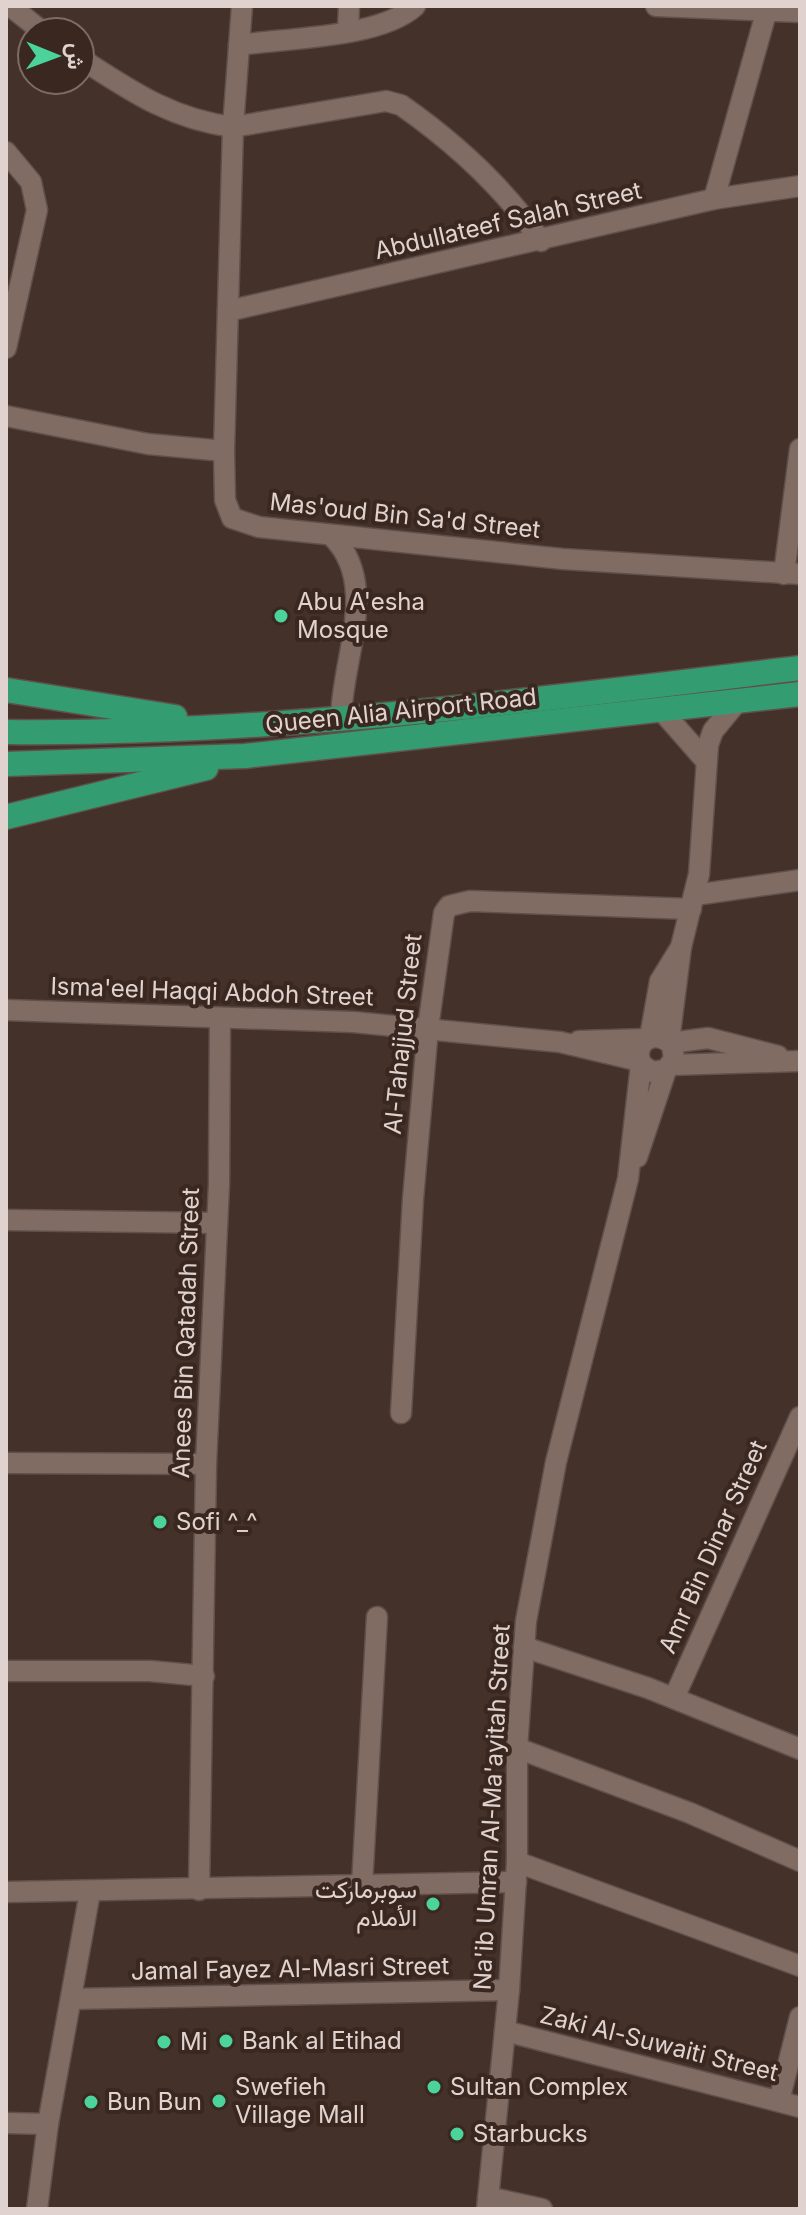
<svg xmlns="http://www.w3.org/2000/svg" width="806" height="2215" viewBox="0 0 806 2215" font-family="Inter,Vazirmatn,sans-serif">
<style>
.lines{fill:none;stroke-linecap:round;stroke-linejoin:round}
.minor-casing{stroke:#60504b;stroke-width:23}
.highway-casing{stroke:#60504b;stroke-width:27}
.minor{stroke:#816c64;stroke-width:20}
.highway{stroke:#339d71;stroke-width:24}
.poi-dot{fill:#4cd39b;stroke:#392720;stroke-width:3}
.labels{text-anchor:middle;stroke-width:8;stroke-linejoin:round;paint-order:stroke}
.street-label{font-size:24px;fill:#e0d3cf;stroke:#392720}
.poi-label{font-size:24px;fill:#e0d3cf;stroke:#392720;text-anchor:start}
</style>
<rect width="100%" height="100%" fill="#43312a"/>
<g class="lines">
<defs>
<g id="minor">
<path d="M 10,6 L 43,32"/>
<path d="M 242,6 L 233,127 L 224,451 L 225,500 L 232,518 L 259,527 L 563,559 L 800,574"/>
<path d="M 656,6 L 800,12"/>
<path d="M 348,31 L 349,6"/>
<path d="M 239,45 C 287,38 380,38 415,6"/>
<path d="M 80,58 C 131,91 171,119 233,127 L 386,101 L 401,105 C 454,142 504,188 541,241"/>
<path d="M 6,152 L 31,182 L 37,210 L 6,348"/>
<path d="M 714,199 L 768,6"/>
<path d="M 228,311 L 714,199 L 800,186"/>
<path d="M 6,416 L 148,444 L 224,451"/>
<path d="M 332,536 C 380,584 342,658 341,718"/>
<path d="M 784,574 L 800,449"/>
<path d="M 662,711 L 706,761"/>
<path d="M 695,895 L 800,880"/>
<path d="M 6,1010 L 353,1022 L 560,1042 L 640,1061"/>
<path d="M 650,1037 L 660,981 L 681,947"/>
<path d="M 579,1041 L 646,1039"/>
<path d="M 669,1041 L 681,947 L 699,874 L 708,745 L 713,731 L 737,702"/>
<path d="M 670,1043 L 708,1038 L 778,1056"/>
<path d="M 671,1065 L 800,1061"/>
<path d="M 637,1157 L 666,1070"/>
<path d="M 6,1220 L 217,1223"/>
<path d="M 401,1413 L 413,1199 L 428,1028 L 444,913 L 449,906 L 470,901 L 691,909"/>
<path d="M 6,1463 L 206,1464"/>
<path d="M 524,1647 L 648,1688 L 800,1749"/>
<path d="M 6,1671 L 150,1671 L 204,1676"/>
<path d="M 674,1698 L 800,1417"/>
<path d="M 517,1748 L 690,1813 L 800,1861"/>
<path d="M 517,1862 L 800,1966"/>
<path d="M 362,1885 L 377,1617"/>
<path d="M 199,1890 L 206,1464 L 219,1184 L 220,1018"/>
<path d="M 6,1892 L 516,1882"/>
<path d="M 71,1999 L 509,1990"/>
<path d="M 505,2031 L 800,2107"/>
<path d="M 779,2101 L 800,2017"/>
<path d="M 6,2123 L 48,2124"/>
<path d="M 488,2197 L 542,2209"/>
<path d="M 37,2209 L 48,2124 L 90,1892"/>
<path d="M 487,2209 L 509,1990 L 517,1862 L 517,1748 L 526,1621 L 556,1462 L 628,1179 L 641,1064 C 632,1041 656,1028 672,1045 L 674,1059 L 666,1070 L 652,1072 L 641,1064"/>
</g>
<g id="highway">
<path d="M 6,690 L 175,717"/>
<path d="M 6,732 C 271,735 537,700 800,668"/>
<path d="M 6,764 L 245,756 L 800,694"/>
<path d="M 6,817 L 206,768"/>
</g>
</defs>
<!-- minor casing -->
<use href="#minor" class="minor-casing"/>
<!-- highway casing -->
<use href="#highway" class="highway-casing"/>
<!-- minor -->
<use href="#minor" class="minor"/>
<!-- highway -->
<use href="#highway" class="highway"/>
</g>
<!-- markers -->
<g class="poi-dot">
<circle cx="281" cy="616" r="8"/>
<circle cx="160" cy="1522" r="8"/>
<circle cx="433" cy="1904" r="8"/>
<circle cx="226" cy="2041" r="8"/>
<circle cx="164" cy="2042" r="8"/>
<circle cx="434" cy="2087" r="8"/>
<circle cx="219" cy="2101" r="8"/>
<circle cx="91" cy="2102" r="8"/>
<circle cx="457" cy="2134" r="8"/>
</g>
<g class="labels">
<!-- street labels -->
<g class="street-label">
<text transform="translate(508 221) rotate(-13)" y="8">Abdullateef Salah Street</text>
<text transform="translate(405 516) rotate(6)" y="8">Mas'oud Bin Sa'd Street</text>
<text transform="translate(401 711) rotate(-6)" y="8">Queen Alia Airport Road</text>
<text transform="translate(212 992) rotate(2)" y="8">Isma'eel Haqqi Abdoh Street</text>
<text transform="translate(403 1034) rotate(-84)" y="8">Al-Tahajjud Street</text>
<text transform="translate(186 1333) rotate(-88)" y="8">Anees Bin Qatadah Street</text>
<text transform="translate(713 1547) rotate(-66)" y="8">Amr Bin Dinar Street</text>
<text transform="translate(492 1807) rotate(-87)" y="8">Na'ib Umran Al-Ma'ayitah Street</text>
<text transform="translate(290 1969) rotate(-1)" y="8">Jamal Fayez Al-Masri Street</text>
<text transform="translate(659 2044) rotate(14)" y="8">Zaki Al-Suwaiti Street</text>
</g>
<!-- poi labels -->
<g class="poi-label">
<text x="297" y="610">Abu A'esha<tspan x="297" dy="28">Mosque</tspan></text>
<text x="176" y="1530">Sofi ^_^</text>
<text x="417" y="1898" text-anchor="end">سوبرماركت<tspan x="417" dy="28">الأملام</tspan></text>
<text x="242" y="2049">Bank al Etihad</text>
<text x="180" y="2050">Mi</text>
<text x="235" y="2095">Swefieh<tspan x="235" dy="28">Village Mall</tspan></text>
<text x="450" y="2095">Sultan Complex</text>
<text x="107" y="2110">Bun Bun</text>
<text x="473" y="2142">Starbucks</text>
</g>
</g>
<!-- border -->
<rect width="806" height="2215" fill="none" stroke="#e0d3cf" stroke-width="16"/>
<!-- north arrow -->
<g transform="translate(56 56) rotate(91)"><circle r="38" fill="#392720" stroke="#7c6c66" stroke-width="2"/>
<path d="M0-6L14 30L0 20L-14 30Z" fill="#4cd39b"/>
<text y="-12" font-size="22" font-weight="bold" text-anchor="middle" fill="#e0d3cf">ش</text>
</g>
</svg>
